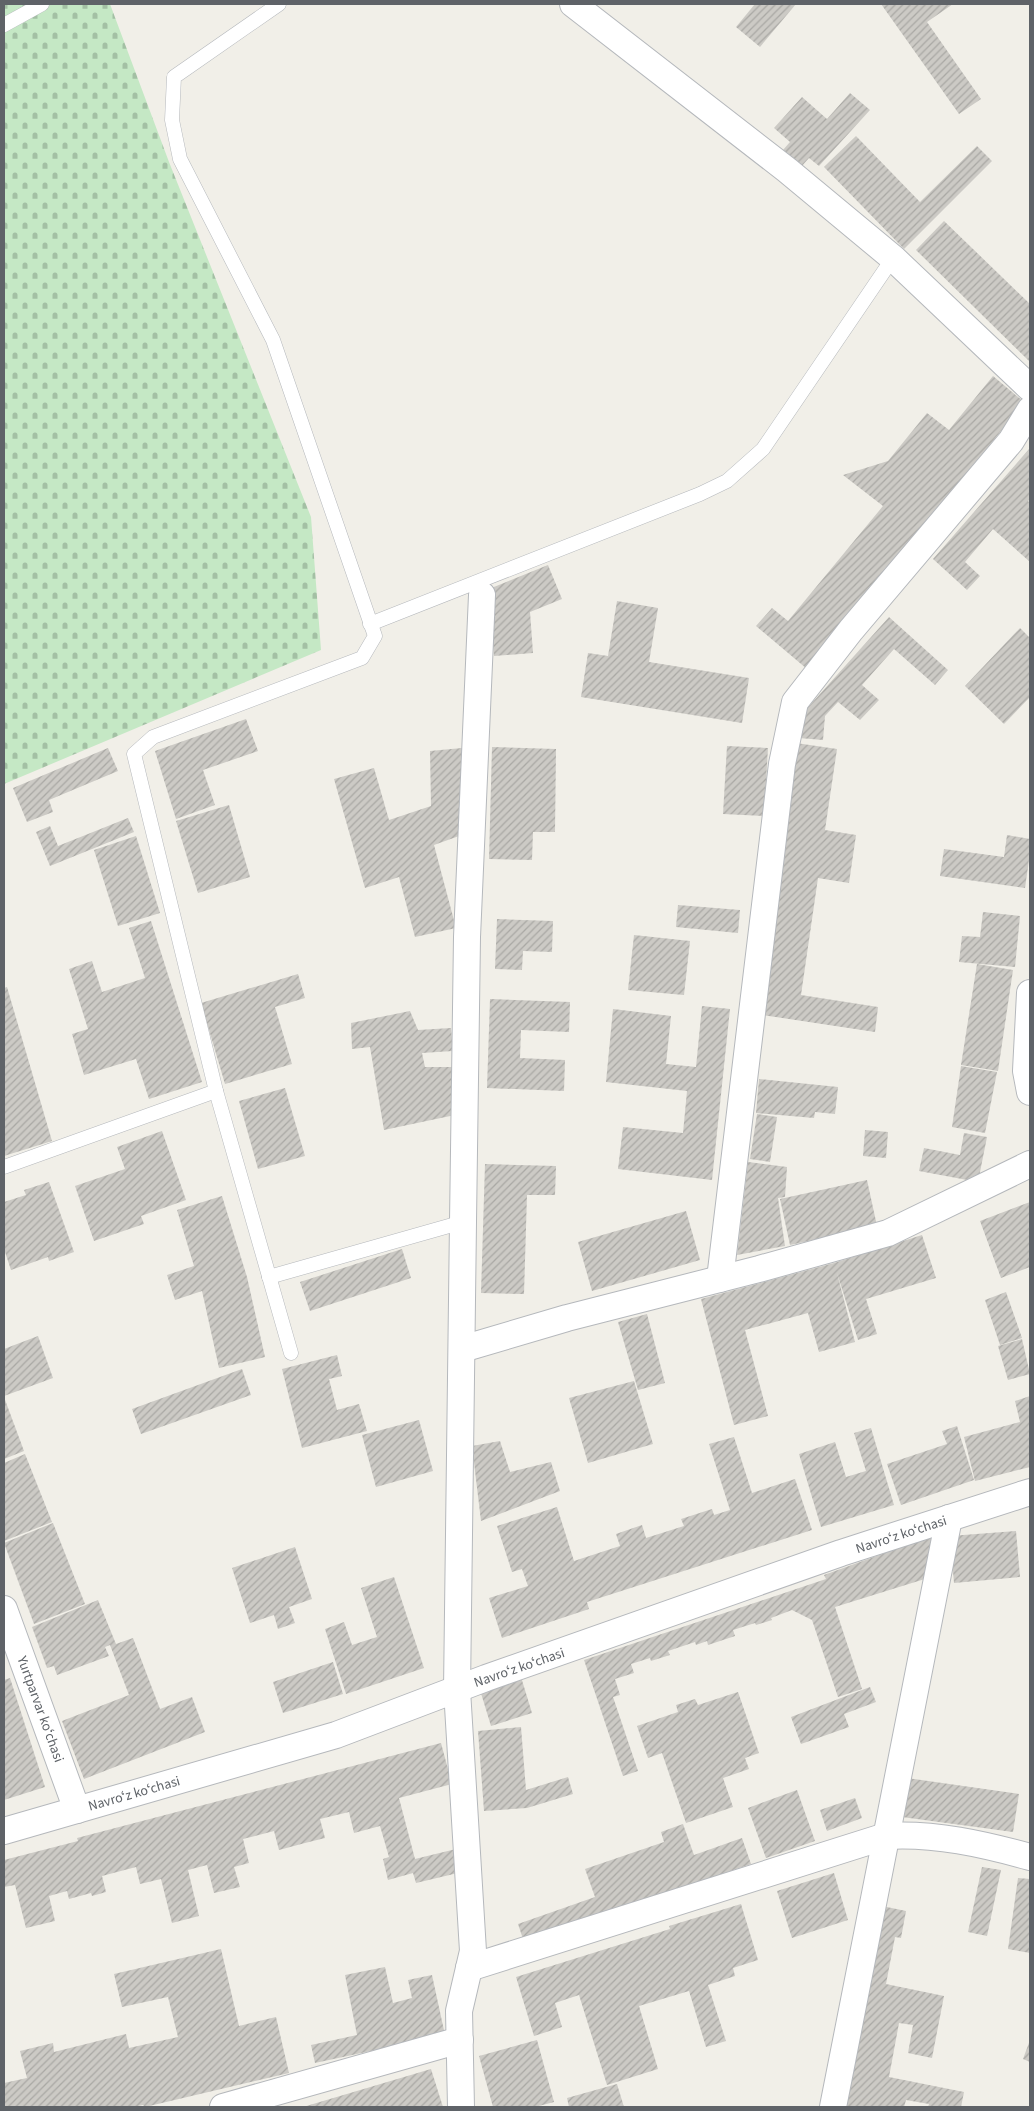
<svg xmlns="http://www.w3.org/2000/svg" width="1034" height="2111" viewBox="0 0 1034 2111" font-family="'Source Sans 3',sans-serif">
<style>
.cemetery{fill:url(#cemetery-stones)}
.building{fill:url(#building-hatch)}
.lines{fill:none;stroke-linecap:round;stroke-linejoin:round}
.service-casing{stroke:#b5b8bc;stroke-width:15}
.minor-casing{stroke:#b5b8bc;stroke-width:28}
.service{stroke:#fff;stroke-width:14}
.minor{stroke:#fff;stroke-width:26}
.labels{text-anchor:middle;stroke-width:4.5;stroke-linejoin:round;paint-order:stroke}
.street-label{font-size:14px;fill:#5f6368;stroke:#fff}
</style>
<defs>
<pattern id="cemetery-stones" width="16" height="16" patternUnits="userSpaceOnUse" patternTransform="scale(1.25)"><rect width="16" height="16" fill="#c5e8c5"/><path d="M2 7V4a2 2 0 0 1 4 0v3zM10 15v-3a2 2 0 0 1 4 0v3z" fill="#a3c0a4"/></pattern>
<pattern id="building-hatch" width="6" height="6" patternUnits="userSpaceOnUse" patternTransform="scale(1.25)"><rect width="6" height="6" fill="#cccac5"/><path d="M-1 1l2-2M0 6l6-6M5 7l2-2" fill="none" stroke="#a9a8a4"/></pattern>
</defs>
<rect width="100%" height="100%" fill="#f1efe8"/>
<!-- cemetery -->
<path class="cemetery" d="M 4,4 L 110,4 L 169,162 L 311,517 L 321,650 L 4,784 Z"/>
<!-- building -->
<g class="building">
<path d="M 755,4 L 796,4 L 760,47 L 736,27 Z"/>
<path d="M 881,4 L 953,4 L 927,22 L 981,99 L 959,114 Z"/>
<path d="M 850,93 L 870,110 L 819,166 L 809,158 L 801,167 L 783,150 L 790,142 L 774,128 L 802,97 L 827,119 Z"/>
<path d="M 856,136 L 920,202 L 977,146 L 992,161 L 904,249 L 824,167 Z"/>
<path d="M 944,221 L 1030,304 L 1030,362 L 916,250 Z"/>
<path d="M 993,376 L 1024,402 L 918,535 L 807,669 L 756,626 L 772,608 L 788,621 L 883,506 L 843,475 L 888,461 L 927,413 L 949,430 Z"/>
<path d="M 1030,448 L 1030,499 L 1028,501 L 1030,503 L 1030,562 L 993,529 L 965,562 L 980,576 L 967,590 L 933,559 Z"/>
<path d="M 548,565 L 562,599 L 530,612 L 533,653 L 494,656 L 489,589 Z"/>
<path d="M 617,601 L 658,608 L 649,662 L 749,678 L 742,723 L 581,697 L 588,653 L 608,656 Z"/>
<path d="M 889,617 L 948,670 L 935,685 L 894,649 L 862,685 L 879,700 L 860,720 L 838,702 L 825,716 L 823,740 L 799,738 L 802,714 Z"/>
<path d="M 1020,628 L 1030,638 L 1030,697 L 1004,724 L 965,686 Z"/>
<path d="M 246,719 L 258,751 L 203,770 L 215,805 L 176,819 L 155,751 Z"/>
<path d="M 796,743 L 837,749 L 825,830 L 856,835 L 849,883 L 818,878 L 801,995 L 878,1007 L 875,1032 L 756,1014 Z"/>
<path d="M 727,746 L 768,748 L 764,816 L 723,814 Z"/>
<path d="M 492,747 L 556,749 L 555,832 L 533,832 L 532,860 L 489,859 Z"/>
<path d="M 108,748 L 118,771 L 49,800 L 53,812 L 27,822 L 13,788 Z"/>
<path d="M 462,748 L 459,836 L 434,845 L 456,928 L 415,937 L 399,877 L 365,888 L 334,779 L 374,768 L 389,820 L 431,806 L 430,751 Z"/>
<path d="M 229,805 L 250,877 L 198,893 L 176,821 Z"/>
<path d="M 128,818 L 134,832 L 50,866 L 36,832 L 50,826 L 58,846 Z"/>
<path d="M 1007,835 L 1030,839 L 1030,853 L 1025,888 L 940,876 L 944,849 L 1004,857 Z"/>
<path d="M 136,836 L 160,913 L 118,926 L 94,850 Z"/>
<path d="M 678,905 L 740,910 L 738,933 L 676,927 Z"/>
<path d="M 983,912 L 1020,916 L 1015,967 L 959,962 L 962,936 L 980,937 Z"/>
<path d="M 497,919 L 553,921 L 552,952 L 523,951 L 522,970 L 495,969 Z"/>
<path d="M 151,921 L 202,1082 L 149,1099 L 136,1059 L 84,1075 L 72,1034 L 88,1029 L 69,969 L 92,961 L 102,992 L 145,978 L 129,928 Z"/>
<path d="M 634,935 L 690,941 L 684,995 L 628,990 Z"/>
<path d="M 977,964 L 1013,970 L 998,1071 L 961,1065 Z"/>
<path d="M 298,974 L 305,998 L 275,1007 L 292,1064 L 225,1084 L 201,1003 Z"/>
<path d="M 7,987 L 52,1141 L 4,1156 L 4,988 Z"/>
<path d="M 490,999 L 570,1002 L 569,1032 L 521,1030 L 520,1058 L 565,1060 L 564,1091 L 487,1088 Z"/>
<path d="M 702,1006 L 730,1009 L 712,1180 L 618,1169 L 623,1127 L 683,1133 L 687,1091 L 606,1082 L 613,1009 L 671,1016 L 666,1064 L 696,1067 Z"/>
<path d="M 410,1011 L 418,1030 L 451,1028 L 453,1051 L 422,1053 L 425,1067 L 454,1067 L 455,1115 L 384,1130 L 370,1047 L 352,1049 L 351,1023 Z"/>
<path d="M 961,1066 L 997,1072 L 985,1133 L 952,1127 Z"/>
<path d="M 759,1079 L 838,1087 L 835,1114 L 815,1112 L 814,1118 L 756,1113 Z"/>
<path d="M 285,1088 L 305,1156 L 258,1169 L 239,1101 Z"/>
<path d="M 757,1114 L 777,1117 L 770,1162 L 750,1159 Z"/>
<path d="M 865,1130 L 888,1132 L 886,1158 L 863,1156 Z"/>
<path d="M 162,1131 L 186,1200 L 141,1216 L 144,1224 L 94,1241 L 75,1186 L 125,1169 L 117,1147 Z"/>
<path d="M 964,1133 L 987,1137 L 978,1182 L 919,1171 L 924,1148 L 960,1155 Z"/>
<path d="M 748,1162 L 787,1167 L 785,1197 L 778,1198 L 785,1246 L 737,1255 Z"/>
<path d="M 485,1164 L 556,1166 L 555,1195 L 527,1195 L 524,1294 L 481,1293 Z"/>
<path d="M 867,1180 L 877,1226 L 790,1245 L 780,1199 Z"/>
<path d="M 49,1182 L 74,1252 L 49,1261 L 48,1257 L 11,1270 L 4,1249 L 4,1202 L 26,1195 L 24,1190 Z"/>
<path d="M 222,1196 L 247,1277 L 265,1357 L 219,1368 L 202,1291 L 175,1300 L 167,1275 L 194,1266 L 177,1210 Z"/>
<path d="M 1030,1202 L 1030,1267 L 1001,1278 L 980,1221 Z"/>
<path d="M 686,1211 L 700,1260 L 592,1291 L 578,1242 Z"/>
<path d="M 922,1235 L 936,1278 L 866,1299 L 877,1334 L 858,1340 L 837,1273 L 855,1342 L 819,1352 L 808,1313 L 745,1330 L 768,1416 L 734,1425 L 701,1299 L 834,1263 Z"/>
<path d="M 402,1249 L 411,1278 L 310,1311 L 300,1282 Z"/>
<path d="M 1006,1292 L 1022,1338 L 1000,1345 L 985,1300 Z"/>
<path d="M 647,1314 L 665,1383 L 638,1390 L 618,1322 Z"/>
<path d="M 38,1336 L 53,1378 L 4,1396 L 4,1349 Z"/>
<path d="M 1022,1339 L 1030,1374 L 1008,1380 L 998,1346 Z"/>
<path d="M 337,1355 L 342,1376 L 329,1379 L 337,1410 L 359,1404 L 367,1431 L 302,1448 L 282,1369 Z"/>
<path d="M 242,1369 L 251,1395 L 141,1434 L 132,1409 Z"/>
<path d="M 634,1381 L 653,1444 L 588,1463 L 569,1398 Z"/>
<path d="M 1030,1396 L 1030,1467 L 975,1481 L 964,1437 L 1020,1422 L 1015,1401 Z"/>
<path d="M 4,1397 L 24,1451 L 4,1459 Z"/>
<path d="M 419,1420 L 433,1471 L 376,1487 L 362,1435 Z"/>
<path d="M 957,1426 L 974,1480 L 901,1505 L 887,1464 L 947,1444 L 942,1431 Z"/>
<path d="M 871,1428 L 894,1505 L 821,1527 L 799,1454 L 835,1442 L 846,1477 L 866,1471 L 854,1433 Z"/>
<path d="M 734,1437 L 752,1493 L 795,1479 L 812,1530 L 587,1602 L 589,1609 L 502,1638 L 489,1598 L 528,1586 L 522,1569 L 512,1572 L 497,1526 L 557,1507 L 574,1561 L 620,1546 L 616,1534 L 642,1525 L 646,1538 L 684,1526 L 681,1519 L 712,1509 L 714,1515 L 730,1510 L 709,1444 Z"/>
<path d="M 500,1441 L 510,1472 L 551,1462 L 560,1491 L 481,1521 L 472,1446 Z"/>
<path d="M 25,1454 L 52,1522 L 4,1541 L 4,1463 Z"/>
<path d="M 53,1523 L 85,1604 L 34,1624 L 4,1543 Z"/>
<path d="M 1016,1531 L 1020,1577 L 954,1583 L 950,1536 Z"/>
<path d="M 929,1537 L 938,1544 L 928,1578 L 835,1607 L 862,1689 L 838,1697 L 812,1620 L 792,1610 L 771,1618 L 772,1620 L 756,1625 L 755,1623 L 733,1630 L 735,1636 L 708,1645 L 707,1641 L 696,1645 L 695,1642 L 668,1651 L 670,1655 L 651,1661 L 650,1658 L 631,1664 L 634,1673 L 615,1679 L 620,1695 L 613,1697 L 638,1771 L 623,1776 L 584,1660 L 826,1579 L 824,1575 Z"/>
<path d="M 295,1547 L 312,1599 L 289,1607 L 295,1623 L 278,1629 L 274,1615 L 250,1623 L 232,1568 Z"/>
<path d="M 394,1577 L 424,1668 L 346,1694 L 325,1629 L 344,1622 L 352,1645 L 377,1637 L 361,1588 Z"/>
<path d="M 98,1600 L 116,1644 L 133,1638 L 160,1709 L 192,1697 L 205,1732 L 84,1779 L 62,1721 L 129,1695 L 110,1645 L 105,1647 L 109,1656 L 57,1675 L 54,1666 L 47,1668 L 32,1627 Z"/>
<path d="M 333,1662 L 343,1694 L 283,1713 L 273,1682 Z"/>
<path d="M 521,1677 L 532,1713 L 491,1726 L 480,1690 Z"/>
<path d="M 10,1678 L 45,1787 L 4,1800 L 4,1680 Z"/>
<path d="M 870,1687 L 876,1702 L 844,1714 L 849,1727 L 801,1744 L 791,1717 Z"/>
<path d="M 738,1692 L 759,1753 L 745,1758 L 749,1769 L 723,1778 L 733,1807 L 686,1823 L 662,1753 L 648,1758 L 637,1726 L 678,1712 L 676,1705 L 695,1699 L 698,1705 Z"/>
<path d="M 521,1727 L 526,1790 L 568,1777 L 573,1794 L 527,1808 L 484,1811 L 478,1731 Z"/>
<path d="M 441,1743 L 452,1784 L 399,1798 L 415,1859 L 456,1849 L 462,1872 L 416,1883 L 413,1873 L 388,1880 L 383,1859 L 389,1857 L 380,1826 L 354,1833 L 349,1812 L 320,1819 L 325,1838 L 305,1843 L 279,1850 L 274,1831 L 243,1839 L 249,1863 L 234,1867 L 240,1887 L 214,1893 L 207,1865 L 188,1870 L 199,1916 L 172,1923 L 161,1879 L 140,1884 L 136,1867 L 102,1876 L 106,1892 L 92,1896 L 91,1893 L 69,1899 L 67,1891 L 49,1896 L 55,1921 L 26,1928 L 15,1885 L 4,1887 L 4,1860 L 78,1841 L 77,1838 Z"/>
<path d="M 907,1778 L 1019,1794 L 1013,1832 L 902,1817 Z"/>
<path d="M 797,1790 L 815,1841 L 766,1858 L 748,1808 Z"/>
<path d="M 855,1798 L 862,1818 L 827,1831 L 820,1810 Z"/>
<path d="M 683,1824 L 694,1855 L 742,1838 L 751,1864 L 524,1942 L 518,1924 L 595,1897 L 585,1869 L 664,1842 L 661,1832 Z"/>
<path d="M 982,1867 L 1001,1870 L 987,1936 L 968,1932 Z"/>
<path d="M 834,1873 L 848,1920 L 792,1938 L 777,1891 Z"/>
<path d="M 1018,1878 L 1030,1879 L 1030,1953 L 1008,1949 Z"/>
<path d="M 741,1904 L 758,1960 L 733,1968 L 735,1976 L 708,1985 L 726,2041 L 706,2047 L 689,1991 L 639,2006 L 658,2069 L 607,2085 L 579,1995 L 555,2003 L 562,2027 L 534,2036 L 516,1977 L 670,1929 L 669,1926 Z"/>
<path d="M 882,1906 L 906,1911 L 901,1938 L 895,1937 L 886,1984 L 944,1996 L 932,2058 L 908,2053 L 913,2025 L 899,2023 L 889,2077 L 964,2092 L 961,2107 L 928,2107 L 929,2104 L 906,2100 L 904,2107 L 842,2107 Z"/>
<path d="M 221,1949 L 239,2026 L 276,2017 L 289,2073 L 145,2107 L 143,2105 L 133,2107 L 4,2107 L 4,2083 L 27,2078 L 20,2051 L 53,2043 L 54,2052 L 126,2034 L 129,2048 L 178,2037 L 168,1997 L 122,2007 L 114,1974 Z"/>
<path d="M 385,1967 L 393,2003 L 412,1998 L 408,1980 L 432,1975 L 445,2035 L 315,2063 L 311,2045 L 357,2035 L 345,1975 Z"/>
<path d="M 537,2040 L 554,2102 L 535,2107 L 493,2107 L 479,2056 Z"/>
<path d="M 1030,2040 L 1030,2062 L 1023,2059 Z"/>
<path d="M 431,2069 L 443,2107 L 303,2107 Z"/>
<path d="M 617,2084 L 624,2107 L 569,2107 L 567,2098 Z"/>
</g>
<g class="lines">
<defs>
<g id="service">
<path d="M 4,25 L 42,4"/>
<path d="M 370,624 L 700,494 L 727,481 L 763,449 L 893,258"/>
<path d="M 216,1091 L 291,1353"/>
<path d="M 4,1167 L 216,1091 L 134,754 L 153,737 L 362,658 L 375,636 L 273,340 L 180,159 L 172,120 L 174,77 L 279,4"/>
<path d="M 269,1277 L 463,1222"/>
</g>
<g id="minor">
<path d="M 573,4 L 787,170 L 893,258 L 1030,388"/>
<path d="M 1030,993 L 1026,1071 L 1030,1092"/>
<path d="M 720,1279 L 782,764 L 795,702 L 851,630 L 1011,441 L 1030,410"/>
<path d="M 462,1349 L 567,1318 L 759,1269 L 888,1233 L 1030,1164"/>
<path d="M 4,1609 L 77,1810"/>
<path d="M 4,1831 L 336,1735 L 486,1678 L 841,1553 L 1030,1492"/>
<path d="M 469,1968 L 886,1836 C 935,1833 983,1844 1030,1857"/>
<path d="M 223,2107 L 460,2040"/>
<path d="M 461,2107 L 459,2011 L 473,1951 L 457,1690 L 463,1222 L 467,937 L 482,595"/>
<path d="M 833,2107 L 949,1518"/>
</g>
</defs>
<!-- service casing -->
<use href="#service" class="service-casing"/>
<!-- minor casing -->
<use href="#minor" class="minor-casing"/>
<!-- service -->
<use href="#service" class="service"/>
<!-- minor -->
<use href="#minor" class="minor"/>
</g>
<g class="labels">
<!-- street labels -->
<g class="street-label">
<text transform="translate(901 1534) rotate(-18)" y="5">Navroʻz koʻchasi</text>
<text transform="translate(519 1667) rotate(-19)" y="5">Navroʻz koʻchasi</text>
<text transform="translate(41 1709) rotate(70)" y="5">Yurtparvar koʻchasi</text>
<text transform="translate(134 1793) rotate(-16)" y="5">Navroʻz koʻchasi</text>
</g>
</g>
<!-- border -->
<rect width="1034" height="2111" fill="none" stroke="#5f6368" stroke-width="10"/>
</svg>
